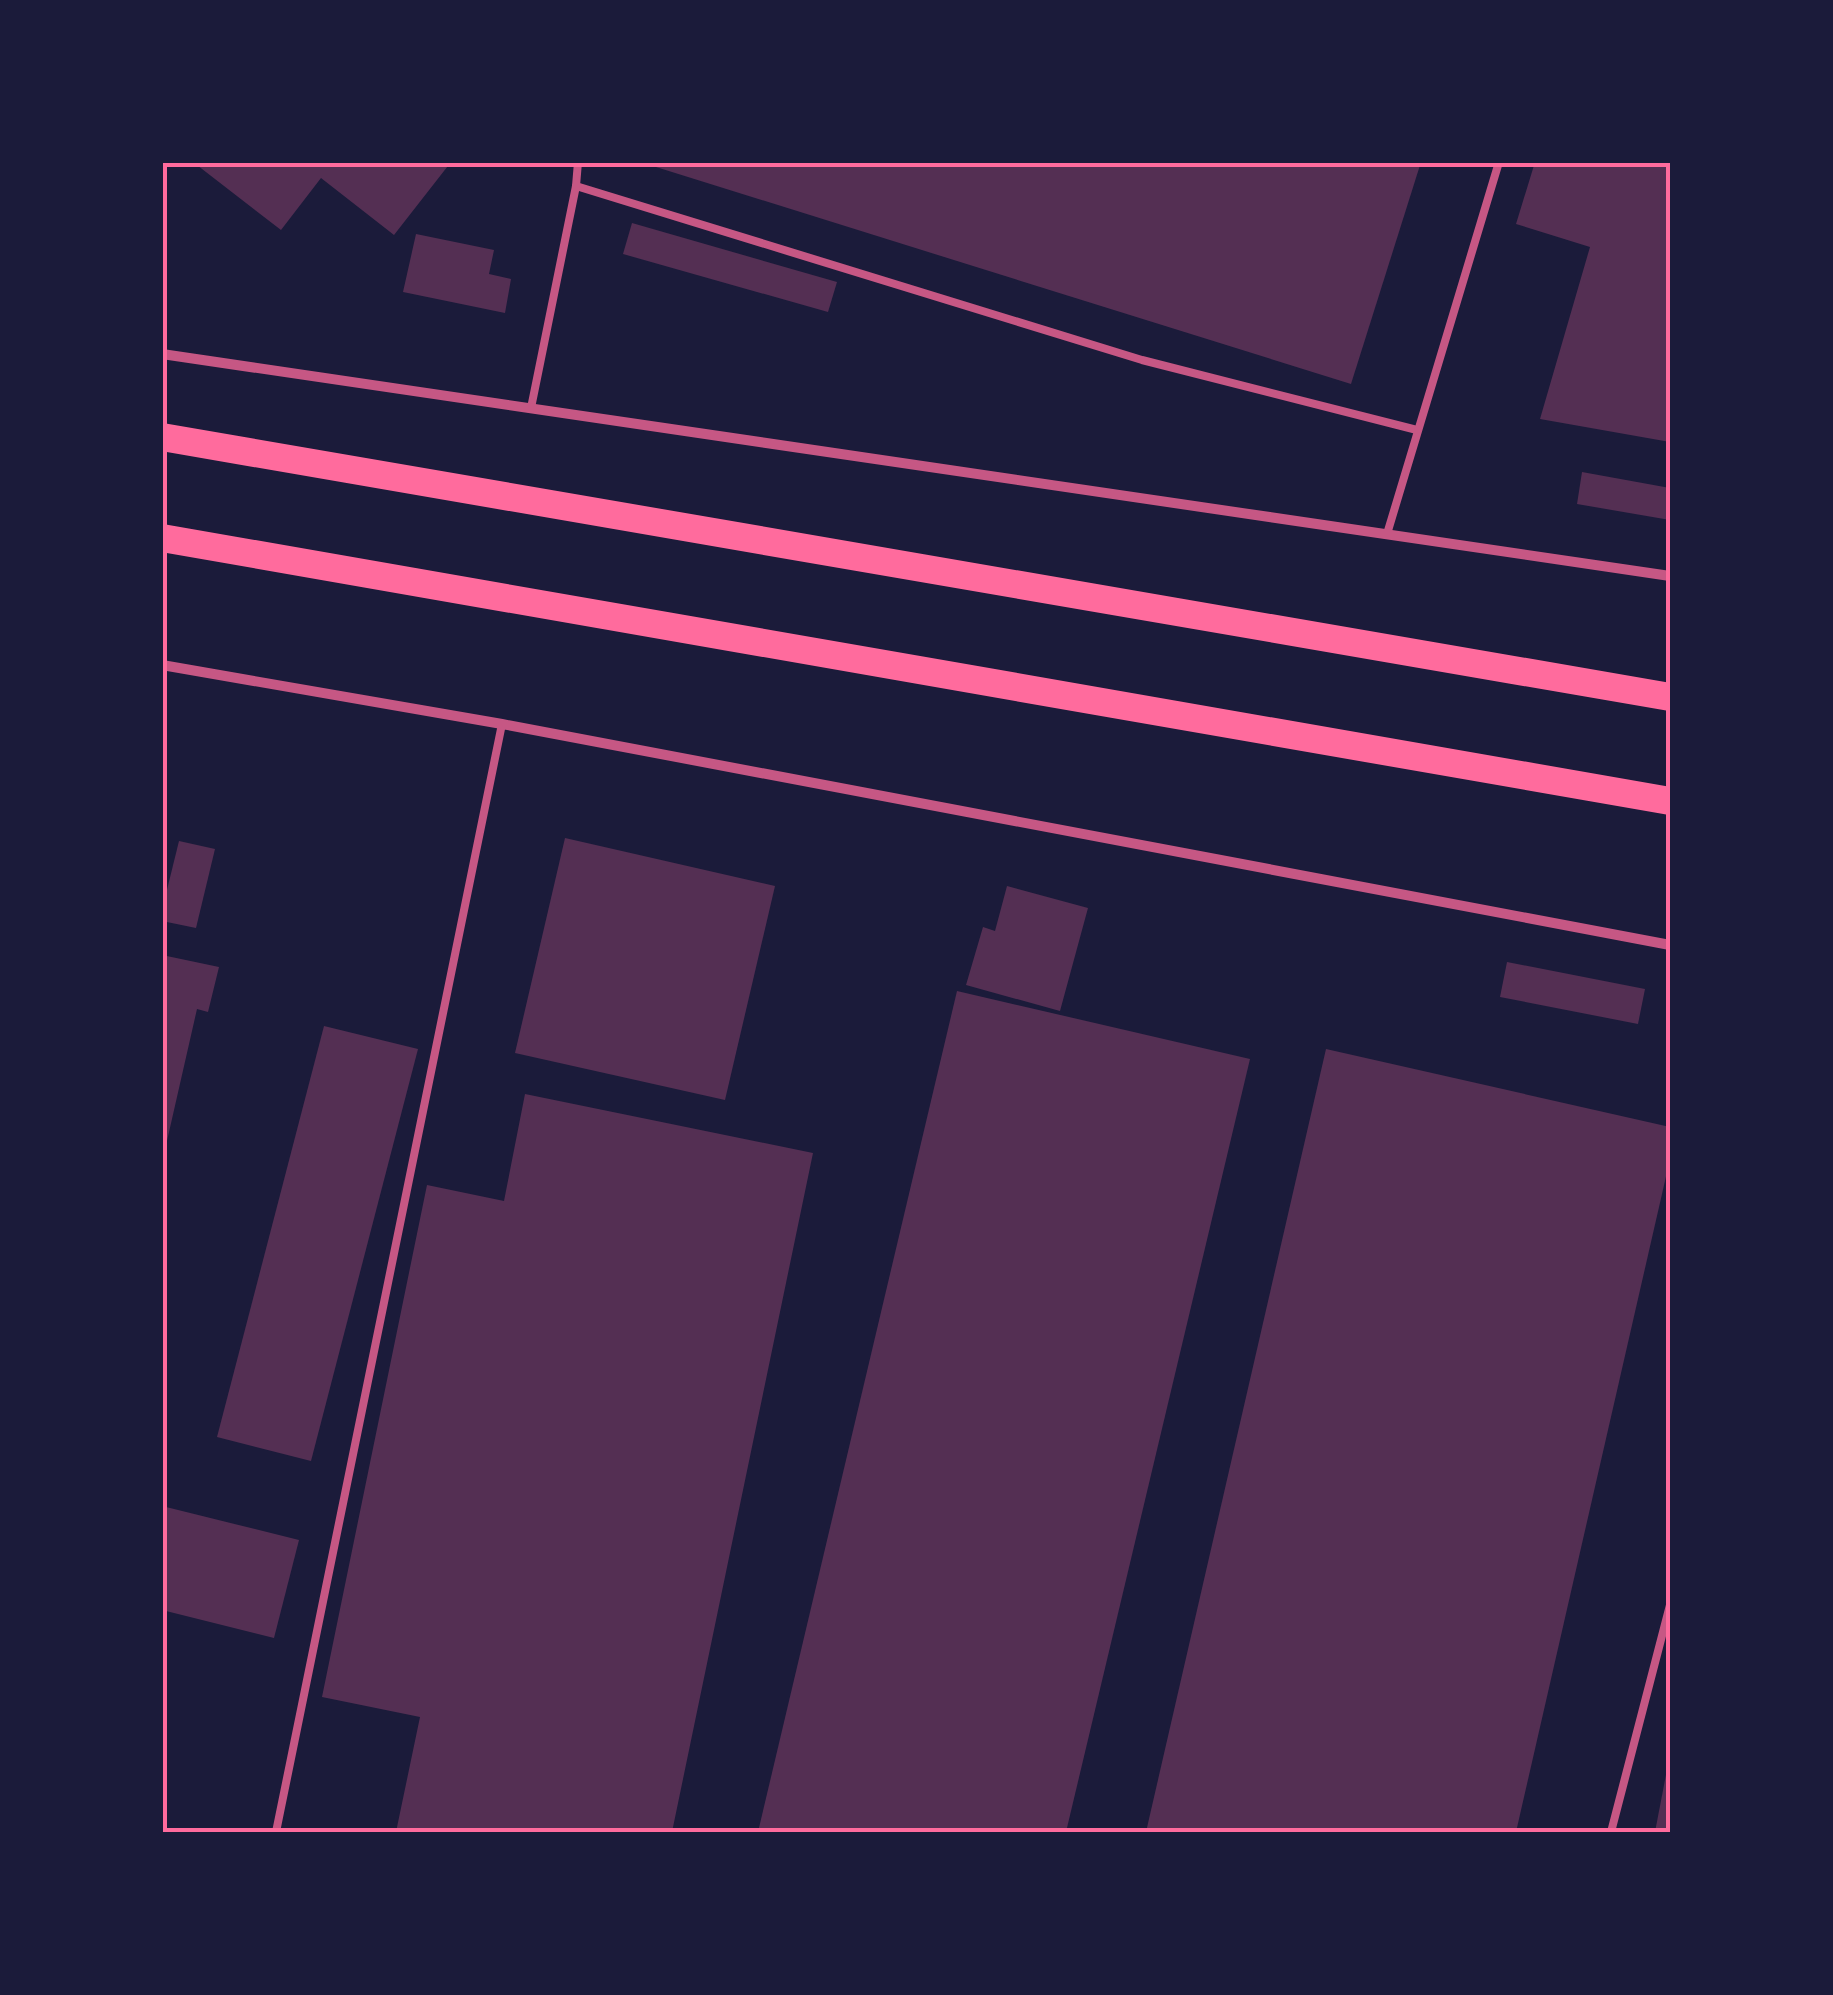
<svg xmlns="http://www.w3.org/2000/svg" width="1833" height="1995" viewBox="0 0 1833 1995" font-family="'Roboto Condensed',sans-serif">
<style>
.building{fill:#542f53}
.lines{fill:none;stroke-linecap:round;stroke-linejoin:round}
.service{stroke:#c65784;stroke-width:8}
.minor{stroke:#c65784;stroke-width:10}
.trunk{stroke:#ff6b9d;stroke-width:28}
.neatline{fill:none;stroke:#ff6b9d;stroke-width:4}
</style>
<rect width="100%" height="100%" fill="#1b1b3a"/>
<!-- building -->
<g class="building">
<path d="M 193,162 L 451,162 L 394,235 L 321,178 L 281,230 Z"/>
<path d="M 640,162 L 1421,162 L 1351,384 Z"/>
<path d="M 1535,162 L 1670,162 L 1670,442 L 1540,419 L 1590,247 L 1516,224 Z"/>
<path d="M 632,223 L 837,282 L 828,312 L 623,254 Z"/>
<path d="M 416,234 L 494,250 L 489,274 L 511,279 L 505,313 L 403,292 Z"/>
<path d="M 1582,472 L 1670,488 L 1670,520 L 1577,504 Z"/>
<path d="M 565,838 L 775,886 L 725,1100 L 515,1053 Z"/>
<path d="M 179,841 L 215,849 L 196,928 L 162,921 L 162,910 Z"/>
<path d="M 1007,886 L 1088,908 L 1060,1011 L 966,985 L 983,927 L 995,931 Z"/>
<path d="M 162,955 L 219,967 L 208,1012 L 197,1009 L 164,1154 Z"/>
<path d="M 1507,962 L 1645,989 L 1638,1024 L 1500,997 Z"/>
<path d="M 957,991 L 1250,1059 L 1066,1832 L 758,1832 Z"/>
<path d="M 324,1026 L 418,1049 L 311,1461 L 217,1437 Z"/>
<path d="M 1326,1049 L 1670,1127 L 1670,1159 L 1516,1832 L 1146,1832 Z"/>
<path d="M 525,1094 L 813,1153 L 672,1832 L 396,1832 L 420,1717 L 322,1697 L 427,1185 L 504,1201 Z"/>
<path d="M 162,1506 L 299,1540 L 274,1638 L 162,1610 Z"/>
<path d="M 1669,1759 L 1670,1759 L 1670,1832 L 1655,1832 Z"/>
</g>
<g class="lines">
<!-- service -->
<g class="service">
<path d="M 576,186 L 1142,360 L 1417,430"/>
<path d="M 531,408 L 576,186 L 578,162"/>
<path d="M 1387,534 L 1499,162"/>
<path d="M 276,1832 L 502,724"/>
<path d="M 1611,1832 L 1670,1605"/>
</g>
<!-- minor -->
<g class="minor">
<path d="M 162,354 L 1670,576"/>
<path d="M 162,665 L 502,724 L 1670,945"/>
</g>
<!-- trunk -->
<g class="trunk">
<path d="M 162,437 L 1670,697"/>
<path d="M 162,538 L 1670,801"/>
</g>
</g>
<!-- border -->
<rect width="1833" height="1995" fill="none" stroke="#1b1b3a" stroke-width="330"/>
<rect x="165" y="165" width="1503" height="1665" class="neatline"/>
</svg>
